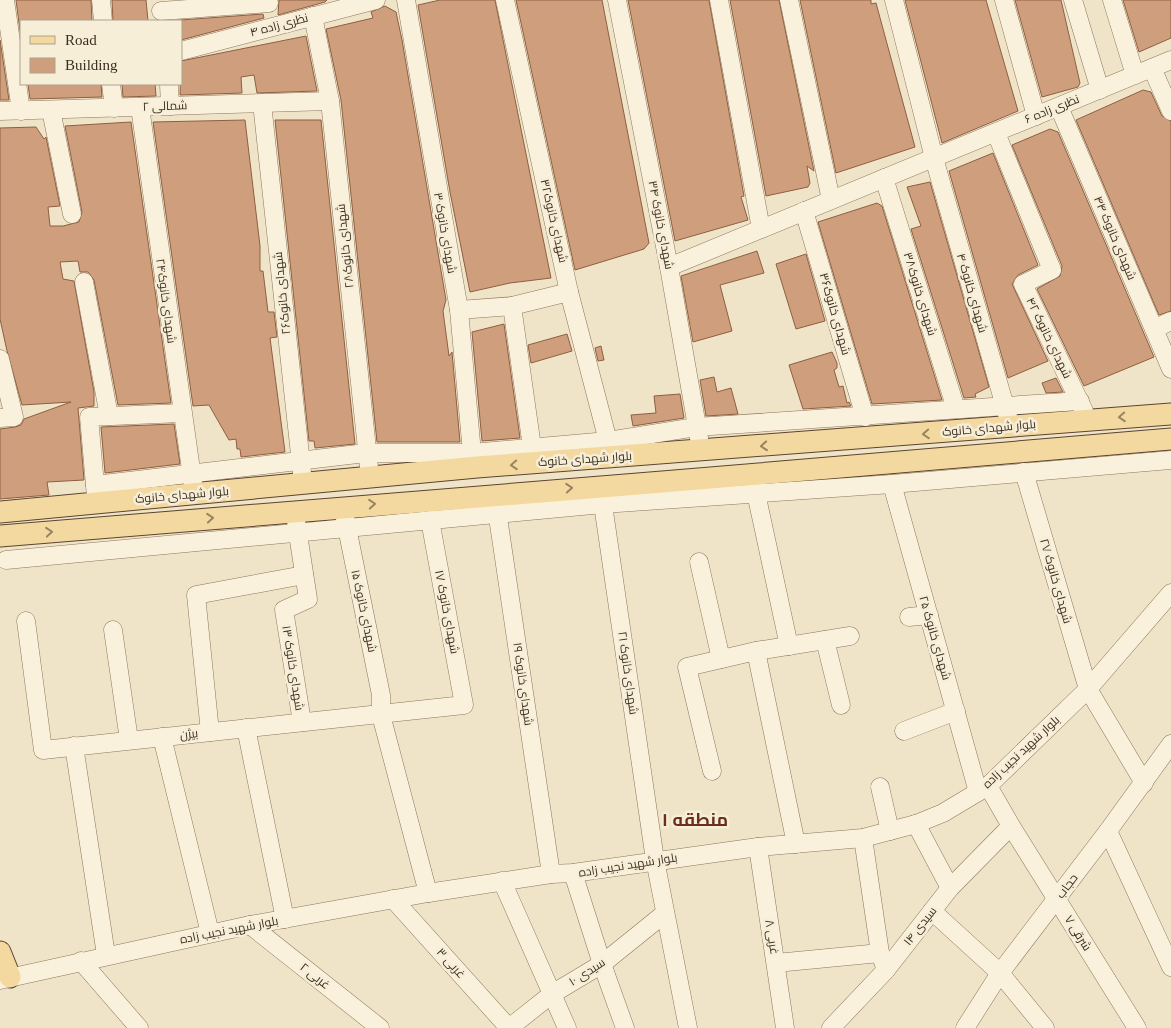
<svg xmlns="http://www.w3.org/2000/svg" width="1171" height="1028" viewBox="0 0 1171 1028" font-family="'Times New Roman',Cairo,serif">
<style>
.building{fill:#cf9f7d;stroke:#8d5f41}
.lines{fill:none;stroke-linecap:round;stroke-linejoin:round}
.minor-casing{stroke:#8d765c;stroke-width:19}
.major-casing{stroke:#5b4430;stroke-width:23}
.minor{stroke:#faf1dc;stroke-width:18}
.major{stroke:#f3d9a0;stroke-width:21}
.oneway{stroke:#988460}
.labels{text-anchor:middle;stroke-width:5;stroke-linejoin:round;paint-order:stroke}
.street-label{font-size:12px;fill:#3d2e20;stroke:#f7eed8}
.district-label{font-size:18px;font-weight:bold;fill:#6b2e1e;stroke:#f7eed8}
</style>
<rect width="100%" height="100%" fill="#f0e4c8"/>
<!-- building -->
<g class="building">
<path d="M 16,0 L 91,0 L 92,21 L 21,21 L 21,38 Z"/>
<path d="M 112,0 L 146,0 L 148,21 L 113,21 Z"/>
<path d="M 279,0 L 327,0 L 325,2 L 278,15 Z"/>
<path d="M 440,0 L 495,0 L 551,278 L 510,283 L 470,292 L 450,192 L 418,5 Z"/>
<path d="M 516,0 L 602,0 L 649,243 L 644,249 L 575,270 Z"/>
<path d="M 628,0 L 709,0 L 744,196 L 741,197 L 748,220 L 675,241 Z"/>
<path d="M 730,0 L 779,0 L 814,171 L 807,166 L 810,183 L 808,187 L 766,196 Z"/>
<path d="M 800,0 L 871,0 L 871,4 L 876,3 L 915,147 L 836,173 Z"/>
<path d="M 905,0 L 986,0 L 1018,111 L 942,143 Z"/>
<path d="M 1015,0 L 1061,0 L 1080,83 L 1078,87 L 1042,97 Z"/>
<path d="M 1123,0 L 1171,0 L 1171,38 L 1139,52 Z"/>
<path d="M 385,6 L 396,12 L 402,40 L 446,300 L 443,311 L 449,356 L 452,352 L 460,442 L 377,442 L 341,100 L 326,29 L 373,18 L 371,12 Z"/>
<path d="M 263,14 L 264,18 L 181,40 L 181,21 L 167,21 Z"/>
<path d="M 306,36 L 317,91 L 257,93 L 254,75 L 241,77 L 242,93 L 180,95 L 181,61 Z"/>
<path d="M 0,40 L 9,100 L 0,100 Z"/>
<path d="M 28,84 L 101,84 L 102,97 L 30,99 Z"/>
<path d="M 122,84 L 155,84 L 156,96 L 123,97 Z"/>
<path d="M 1143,90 L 1151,92 L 1162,116 L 1171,121 L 1171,311 L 1159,315 L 1076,120 Z"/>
<path d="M 245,120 L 260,246 L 260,271 L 263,271 L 268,312 L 274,312 L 277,337 L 270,338 L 285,452 L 241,457 L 240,449 L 237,449 L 236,439 L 229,440 L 209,405 L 193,406 L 153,122 Z"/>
<path d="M 275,120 L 321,120 L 355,444 L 315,448 L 314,441 L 309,441 Z"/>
<path d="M 131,122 L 171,403 L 118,405 L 94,280 L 88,272 L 80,272 L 78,261 L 60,262 L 63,279 L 74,281 L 94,392 L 94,406 L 78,408 L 84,480 L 47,482 L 49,495 L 0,499 L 0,429 L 15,427 L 21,425 L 24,419 L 71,402 L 22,405 L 7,351 L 0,319 L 0,128 L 36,127 L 44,139 L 46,137 L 60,206 L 48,207 L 50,226 L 63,226 L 79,222 L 82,212 L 65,126 Z"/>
<path d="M 1050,129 L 1058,132 L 1154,357 L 1084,386 L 1037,289 L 1060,276 L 1062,266 L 1012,145 Z"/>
<path d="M 993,153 L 1038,265 L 1018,275 L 1012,284 L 1048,361 L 1008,378 L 949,171 Z"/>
<path d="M 930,182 L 989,387 L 975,394 L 976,397 L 964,398 L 911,229 L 921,226 L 907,187 Z"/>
<path d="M 877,203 L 882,206 L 942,400 L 872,404 L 818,222 Z"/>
<path d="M 757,251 L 764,273 L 720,285 L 732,331 L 693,342 L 681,276 Z"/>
<path d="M 806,254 L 825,321 L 796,329 L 776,264 Z"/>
<path d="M 504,324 L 520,438 L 482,441 L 472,332 Z"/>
<path d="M 567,334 L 572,351 L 531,363 L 528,345 Z"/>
<path d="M 601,346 L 604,360 L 598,361 L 595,348 Z"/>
<path d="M 832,352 L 837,363 L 837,368 L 834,370 L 839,387 L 843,386 L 847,403 L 849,402 L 851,406 L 803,409 L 789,365 Z"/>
<path d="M 714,377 L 717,392 L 731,388 L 738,414 L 706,416 L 700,380 Z"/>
<path d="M 1056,378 L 1063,392 L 1046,393 L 1042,383 Z"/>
<path d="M 680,394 L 684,418 L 633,426 L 631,415 L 656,413 L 654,396 Z"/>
<path d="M 174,424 L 180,464 L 105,473 L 101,427 Z"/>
</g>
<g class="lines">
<defs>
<g id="minor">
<path d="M 5,0 L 21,111"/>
<path d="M 101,0 L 103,21"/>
<path d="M 406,0 L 459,310 L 472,453 L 476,464"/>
<path d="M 505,0 L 569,292 L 608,441"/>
<path d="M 617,0 L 669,267 L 699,438"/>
<path d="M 719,0 L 761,229"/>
<path d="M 789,0 L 831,200"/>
<path d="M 894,0 L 934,158 L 1008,417"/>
<path d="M 1004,0 L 1036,116"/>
<path d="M 1073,0 L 1100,90"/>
<path d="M 1112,0 L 1135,75"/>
<path d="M 161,11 L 269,3"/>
<path d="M 313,16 L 330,101 L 370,477"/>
<path d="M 181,51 L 376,0"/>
<path d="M 1152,68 L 1171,111"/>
<path d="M 111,84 L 114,108"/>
<path d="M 169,84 L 170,106"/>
<path d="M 262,103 L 302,473"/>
<path d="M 140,107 L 193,484"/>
<path d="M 1059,107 L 1171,369"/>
<path d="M 51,110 L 72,214"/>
<path d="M 0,111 L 330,101"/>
<path d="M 996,133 L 1052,270 L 1023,284 L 1084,411"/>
<path d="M 884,178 L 956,409"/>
<path d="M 804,211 L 865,417"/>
<path d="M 669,267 L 1171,60"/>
<path d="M 84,282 L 109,416"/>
<path d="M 512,306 L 532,447"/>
<path d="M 459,310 L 512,306 L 569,292"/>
<path d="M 1154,329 L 1171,321"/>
<path d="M 0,359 L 14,417 L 0,418"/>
<path d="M 1024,472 L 1088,689 L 1144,783"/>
<path d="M 892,484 L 978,792"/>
<path d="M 95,485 L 366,453 L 472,453 L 608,441 L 696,427 L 1080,401"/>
<path d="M 601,491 L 655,860 L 688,1028"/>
<path d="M 756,493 L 789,646"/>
<path d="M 96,497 L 89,417 L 182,413"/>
<path d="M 496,504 L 551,874"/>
<path d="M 345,518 L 381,695 L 381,715 L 428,893"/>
<path d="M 296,521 L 308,599 L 284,610 L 302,722"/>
<path d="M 6,560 L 603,504 L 892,484 L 1171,460"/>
<path d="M 699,562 L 721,659"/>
<path d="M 909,617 L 929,615"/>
<path d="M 26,621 L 43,750 L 464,705 L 430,520"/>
<path d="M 113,630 L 129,740"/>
<path d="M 825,640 L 841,705"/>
<path d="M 756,651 L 796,844"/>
<path d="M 246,728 L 285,919"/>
<path d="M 904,731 L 956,711"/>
<path d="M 210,732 L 196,595 L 304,575"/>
<path d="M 162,737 L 210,933"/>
<path d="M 74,746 L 106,955"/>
<path d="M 712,771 L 687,667 L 756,651 L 850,636"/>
<path d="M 988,786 L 1011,826 L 1137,1028"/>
<path d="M 880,787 L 890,831"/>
<path d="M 916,824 L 950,888"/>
<path d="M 1108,831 L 1171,967"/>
<path d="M 863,838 L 880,953 L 886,970"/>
<path d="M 758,847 L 785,1028"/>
<path d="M 573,873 L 602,964 L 625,1028"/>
<path d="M 502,881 L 567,1028"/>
<path d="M 393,899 L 509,1028"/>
<path d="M 932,911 L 1000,973 L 1045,1028"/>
<path d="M 250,925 L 380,1028"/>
<path d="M 81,961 L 139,1028"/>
<path d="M 776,963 L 880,953"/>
<path d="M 0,980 L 250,925 L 428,893 L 551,874 L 573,873 L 758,847 L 863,838 L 916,824 L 943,813 L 988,786 L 1088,689 L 1171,593"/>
<path d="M 509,1028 L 552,994 L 602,964 L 664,914"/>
<path d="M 831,1028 L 886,970 L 950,888 L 1011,826"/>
<path d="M 965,1028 L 1000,973 L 1108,831 L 1171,744"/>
</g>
<g id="major">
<path d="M 0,512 L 477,467 L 1171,414"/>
<path d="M 0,536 C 390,503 781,474 1171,439"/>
<path d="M 0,952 L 10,977"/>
</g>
</defs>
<!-- minor casing -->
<use href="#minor" class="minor-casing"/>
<!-- major casing -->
<use href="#major" class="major-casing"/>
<!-- minor -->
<use href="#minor" class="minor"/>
<!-- major -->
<use href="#major" class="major"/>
</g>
<!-- one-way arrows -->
<defs><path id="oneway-chevron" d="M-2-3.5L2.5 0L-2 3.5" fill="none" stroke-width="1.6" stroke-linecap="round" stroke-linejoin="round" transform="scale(1.25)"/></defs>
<g class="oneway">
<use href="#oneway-chevron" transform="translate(1122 417) rotate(176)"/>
<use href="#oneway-chevron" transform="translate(926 434) rotate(176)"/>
<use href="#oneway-chevron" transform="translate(764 446) rotate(175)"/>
<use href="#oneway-chevron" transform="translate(514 465) rotate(176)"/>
<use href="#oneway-chevron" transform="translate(569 488) rotate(-4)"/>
<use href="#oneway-chevron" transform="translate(372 504) rotate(-5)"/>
<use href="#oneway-chevron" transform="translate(210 518) rotate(-5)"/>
<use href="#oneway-chevron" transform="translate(49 532) rotate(-5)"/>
</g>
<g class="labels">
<!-- street labels -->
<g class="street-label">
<text transform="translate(279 25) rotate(-15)" y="4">نظری زاده ۴</text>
<text transform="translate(165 106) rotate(-2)" y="4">شمالی ۲</text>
<text transform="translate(1052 109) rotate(-22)" y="4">نظری زاده ۶</text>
<text transform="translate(554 221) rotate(77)" y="4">شهدای خانوک۳۲</text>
<text transform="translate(661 225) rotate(79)" y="4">۳۴ شهدای خانوک</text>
<text transform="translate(445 233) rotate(80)" y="4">شهدای خانوک۳۰</text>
<text transform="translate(1115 238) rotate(67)" y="4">۴۴ شهدای خانوک</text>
<text transform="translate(345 246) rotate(-96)" y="4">شهدای خانوک۲۸</text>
<text transform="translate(282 293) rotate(-96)" y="4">شهدای خانوک۲۶</text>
<text transform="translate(972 293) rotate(74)" y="4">شهدای خانوک۴۰</text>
<text transform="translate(920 294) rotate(73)" y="4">شهدای خانوک۳۸</text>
<text transform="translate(166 301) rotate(82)" y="4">شهدای خانوک۲۴</text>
<text transform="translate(835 314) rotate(74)" y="4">شهدای خانوک۳۶</text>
<text transform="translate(1049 338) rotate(64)" y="4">شهدای خانوک ۴۲</text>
<text transform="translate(989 428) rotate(-5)" y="4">بلوار شهدای خانوک</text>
<text transform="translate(585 459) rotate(-4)" y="4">بلوار شهدای خانوک</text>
<text transform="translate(182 495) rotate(-5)" y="4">بلوار شهدای خانوک</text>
<text transform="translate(1056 581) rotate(74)" y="4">شهدای خانوک ۲۷</text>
<text transform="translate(364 611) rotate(78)" y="4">شهدای خانوک ۱۵</text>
<text transform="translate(447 612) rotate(79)" y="4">شهدای خانوک ۱۷</text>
<text transform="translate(935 638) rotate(74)" y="4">شهدای خانوک ۲۵</text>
<text transform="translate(293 668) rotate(81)" y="4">شهدای خانوک ۱۳</text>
<text transform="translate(628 673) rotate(82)" y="4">شهدای خانوک ۲۱</text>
<text transform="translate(523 684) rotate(82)" y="4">شهدای خانوک ۱۹</text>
<text transform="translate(189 734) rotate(-6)" y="4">بیژن</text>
<text transform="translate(1021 752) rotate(-43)" y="4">بلوار شهید نجیب زاده</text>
<text transform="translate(628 865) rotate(-9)" y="4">بلوار شهید نجیب زاده</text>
<text transform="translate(1067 886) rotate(-53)" y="4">حجاب</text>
<text transform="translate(920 926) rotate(-52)" y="4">سیدی ۱۴</text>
<text transform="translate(229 930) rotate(-11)" y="4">بلوار شهید نجیب زاده</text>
<text transform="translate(1078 933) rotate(58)" y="4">شرقی ۷</text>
<text transform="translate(772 937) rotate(81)" y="4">غربی ۸</text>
<text transform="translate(451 963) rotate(48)" y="4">غربی ۳</text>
<text transform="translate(587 972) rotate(-33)" y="4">سیدی ۱۰</text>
<text transform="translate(315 976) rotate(38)" y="4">غربی ۲</text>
</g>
<!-- district labels -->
<g class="district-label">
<text x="695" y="826">منطقه ۱</text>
</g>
</g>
<!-- legend -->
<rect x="20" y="20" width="162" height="65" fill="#f7eed8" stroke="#ada18e"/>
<rect x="30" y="36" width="25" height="8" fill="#f3d9a0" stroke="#ada18e"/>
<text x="65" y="45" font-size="15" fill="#3d2e20">Road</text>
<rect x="30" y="58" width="25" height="15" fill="#cf9f7d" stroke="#ada18e"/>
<text x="65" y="70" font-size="15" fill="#3d2e20">Building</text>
</svg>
